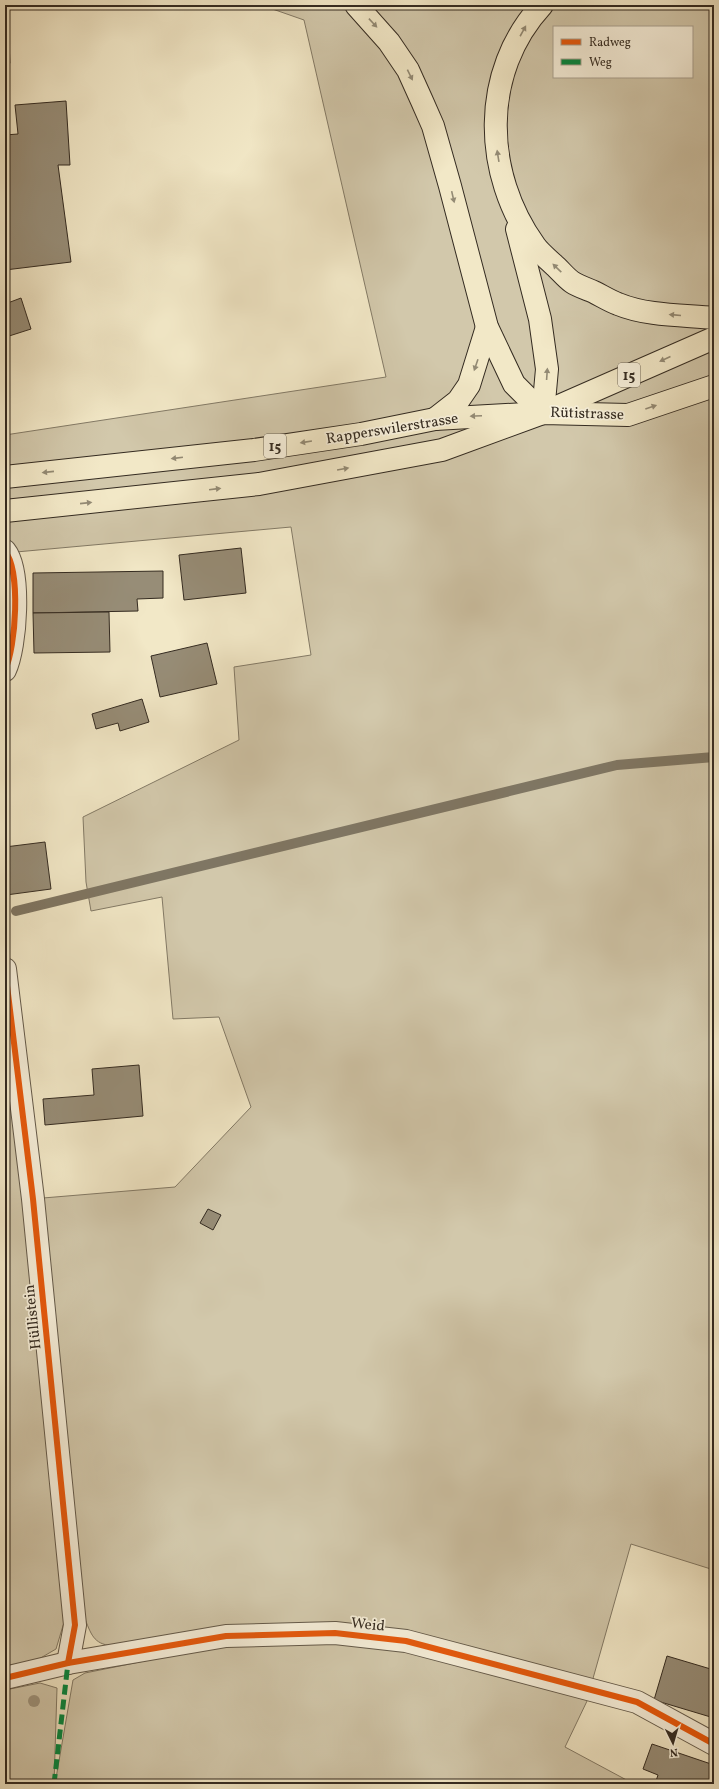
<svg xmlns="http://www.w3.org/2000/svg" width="719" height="1789" viewBox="0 0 719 1789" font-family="Vollkorn,serif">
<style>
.green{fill:#d2c8ab;stroke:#837a66;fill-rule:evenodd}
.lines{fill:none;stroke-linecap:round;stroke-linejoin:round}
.stream{stroke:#7f7663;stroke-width:10}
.building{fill:#978d77;stroke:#342b21}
.street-casing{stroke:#645a4a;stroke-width:24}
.primary-casing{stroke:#342b21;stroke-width:24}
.highway-casing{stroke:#342b21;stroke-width:24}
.street{stroke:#f7f0db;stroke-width:22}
.primary{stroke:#f2e8c7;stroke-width:22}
.highway{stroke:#f2e8c7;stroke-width:22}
.quiet{stroke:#00873e;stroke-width:5;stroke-dasharray:10 5;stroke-linecap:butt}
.cycleway-casing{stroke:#f7f0db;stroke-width:8}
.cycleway{stroke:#e8590c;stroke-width:6}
.tree{fill:#a0967f}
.oneway{fill:#938a74}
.labels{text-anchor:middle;stroke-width:3.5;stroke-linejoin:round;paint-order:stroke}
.shield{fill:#f7f0db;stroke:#6e6659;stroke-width:1}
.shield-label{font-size:14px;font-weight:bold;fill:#342b21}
.street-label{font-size:15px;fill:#342b21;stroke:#f7f0db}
</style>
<rect width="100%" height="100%" fill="#f2e8c7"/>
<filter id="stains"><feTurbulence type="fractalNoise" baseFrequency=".005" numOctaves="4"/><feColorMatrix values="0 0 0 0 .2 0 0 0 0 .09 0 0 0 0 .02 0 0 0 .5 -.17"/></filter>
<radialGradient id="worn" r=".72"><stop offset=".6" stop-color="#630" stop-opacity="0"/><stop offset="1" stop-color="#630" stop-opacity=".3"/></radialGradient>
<!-- green -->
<g class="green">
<path d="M 5,5 L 7,5 L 10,63 L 5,70 Z"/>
<path d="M 261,5 L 714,5 L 714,1570 L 631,1544 L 590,1689 L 407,1636 L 115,1646 C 95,1645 92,1637 85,1619 L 43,1198 L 175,1187 L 251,1107 L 219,1017 L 173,1019 L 162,897 L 91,911 L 86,882 L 83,817 L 239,740 L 234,667 L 311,655 L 291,527 L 5,553 L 5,435 L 386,377 L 304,20 ZM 554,27 L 692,27 L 692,77 L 554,77 Z"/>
<path d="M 5,1067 L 25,1200 L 65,1619 L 56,1649 L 32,1663 L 5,1671 Z"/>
<path d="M 299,1641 L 357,1642 L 438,1658 L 588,1699 L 565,1747 L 634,1784 L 55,1784 L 73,1680 L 85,1673 L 204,1649 Z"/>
<path d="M 40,1683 L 57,1688 L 54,1784 L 5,1784 L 5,1690 Z"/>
</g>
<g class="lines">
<!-- stream -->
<path class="stream" d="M 16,911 L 617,765 L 714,757"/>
</g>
<!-- building -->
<g class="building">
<path d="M 66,101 L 70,165 L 58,165 L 71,262 L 5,270 L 5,135 L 18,134 L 15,105 Z"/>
<path d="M 21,298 L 31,329 L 6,337 L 5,304 Z"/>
<path d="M 241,548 L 246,593 L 184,600 L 179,555 Z"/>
<path d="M 163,571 L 163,598 L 137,599 L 138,611 L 33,613 L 33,573 Z"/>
<path d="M 109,612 L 110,652 L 34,653 L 33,613 Z"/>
<path d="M 207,643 L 217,684 L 160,697 L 151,656 Z"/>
<path d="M 142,699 L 149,722 L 120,731 L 118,723 L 96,729 L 92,714 Z"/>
<path d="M 45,842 L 51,889 L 6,895 L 5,847 Z"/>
<path d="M 139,1065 L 143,1116 L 45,1125 L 43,1099 L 94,1095 L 92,1069 Z"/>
<path d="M 208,1209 L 221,1215 L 213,1230 L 200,1223 Z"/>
<path d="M 667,1656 L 714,1670 L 714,1718 L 654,1700 Z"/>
<path d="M 652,1744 L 714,1765 L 714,1784 L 655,1784 L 658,1775 L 643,1769 Z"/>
</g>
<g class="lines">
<defs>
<g id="street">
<path d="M 5,551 C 21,571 16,647 5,670"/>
<path d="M 5,969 L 33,1199 L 75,1625 L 68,1663"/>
<path d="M 5,1678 L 68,1663 L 226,1636 L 335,1633 L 406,1641 L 637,1702 L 714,1744"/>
</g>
<g id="primary">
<path d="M 5,477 L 254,450 L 361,434 L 435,419 L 543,413 L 628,415 L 714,386"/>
<path d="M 5,511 L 259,484 L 442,450 L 543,413 L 714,338"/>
</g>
<g id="highway">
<path d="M 356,5 L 389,42 L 408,70 L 422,101 L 433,126 L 450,186 L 487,327 L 514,384 L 543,413"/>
<path d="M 542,5 C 480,72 483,174 535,246 C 540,253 548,259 554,265 C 560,270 565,277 572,282 C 578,286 587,289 594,292 C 602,296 610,301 618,304 C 647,316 683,315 714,318"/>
<path d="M 517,229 L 540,319 L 547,369 L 543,413"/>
<path d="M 435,419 L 458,401 L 469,385 L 487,327"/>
</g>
</defs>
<!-- street casing -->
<use href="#street" class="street-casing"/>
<!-- primary casing -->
<use href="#primary" class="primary-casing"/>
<!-- highway casing -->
<use href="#highway" class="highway-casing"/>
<!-- street -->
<use href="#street" class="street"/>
<!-- primary -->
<use href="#primary" class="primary"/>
<!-- highway -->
<use href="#highway" class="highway"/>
<!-- quiet -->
<path class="quiet" d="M 54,1784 L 68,1663"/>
<defs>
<g id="cycleway">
<path d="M 5,551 C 21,571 16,647 5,670"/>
<path d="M 5,969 L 33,1199 L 75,1625 L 68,1663"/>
<path d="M 5,1678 L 68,1663 L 226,1636 L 335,1633 L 406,1641 L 637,1702 L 714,1744"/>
</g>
</defs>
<!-- cycleway casing -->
<use href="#cycleway" class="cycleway-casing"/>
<!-- cycleway -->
<use href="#cycleway" class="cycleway"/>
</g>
<!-- trees -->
<circle class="tree" cx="34" cy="1701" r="6"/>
<!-- one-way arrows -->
<defs><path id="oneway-solid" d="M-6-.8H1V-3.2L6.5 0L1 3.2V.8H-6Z"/></defs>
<g class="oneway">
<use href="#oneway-solid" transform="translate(373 23) rotate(47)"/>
<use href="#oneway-solid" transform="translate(523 31) rotate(-61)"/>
<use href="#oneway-solid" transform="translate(410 75) rotate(64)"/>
<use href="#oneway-solid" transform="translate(498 156) rotate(-99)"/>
<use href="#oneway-solid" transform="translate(453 197) rotate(77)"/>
<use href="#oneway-solid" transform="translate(557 268) rotate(-136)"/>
<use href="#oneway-solid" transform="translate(675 315) rotate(-175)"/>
<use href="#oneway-solid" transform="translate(665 359) rotate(156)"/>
<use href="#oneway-solid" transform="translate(476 365) rotate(109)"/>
<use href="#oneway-solid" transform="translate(547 374) rotate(-86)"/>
<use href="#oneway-solid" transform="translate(651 407) rotate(-19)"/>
<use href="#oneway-solid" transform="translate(476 416) rotate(177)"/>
<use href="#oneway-solid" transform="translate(306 442) rotate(171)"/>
<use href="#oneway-solid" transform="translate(177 458) rotate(173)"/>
<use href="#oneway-solid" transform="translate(343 469) rotate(-10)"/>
<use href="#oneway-solid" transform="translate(48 472) rotate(174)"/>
<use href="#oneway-solid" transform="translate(215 489) rotate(-7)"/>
<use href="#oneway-solid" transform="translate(86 503) rotate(-6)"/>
</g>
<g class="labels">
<!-- shield labels -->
<g class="shield">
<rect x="618" y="363" width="22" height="24" rx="3"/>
<rect x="264" y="434" width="22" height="24" rx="3"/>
</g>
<g class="shield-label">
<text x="629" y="380">15</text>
<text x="275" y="451">15</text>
</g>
<!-- street labels -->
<g class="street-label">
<text transform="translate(587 413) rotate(2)" y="5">Rütistrasse</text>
<text transform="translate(392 428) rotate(-9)" y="5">Rapperswilerstrasse</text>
<text transform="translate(32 1317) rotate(-96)" y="5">Hüllistein</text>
<text transform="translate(368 1624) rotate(6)" y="5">Weid</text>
</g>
</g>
<!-- margin -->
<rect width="719" height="1789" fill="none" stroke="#f2e8c7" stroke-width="20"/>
<rect x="6" y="6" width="707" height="1777" fill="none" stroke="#342b21" stroke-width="2"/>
<rect x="10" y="10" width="699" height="1769" fill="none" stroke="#342b21"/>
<!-- legend -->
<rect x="553" y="26" width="140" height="52" fill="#f7f0db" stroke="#a9a191"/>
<rect x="561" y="39" width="20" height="6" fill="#e8590c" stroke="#a9a191"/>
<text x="589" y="46" font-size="12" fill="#342b21">Radweg</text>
<rect x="561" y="59" width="20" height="6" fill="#00873e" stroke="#a9a191"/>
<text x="589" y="66" font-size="12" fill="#342b21">Weg</text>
<!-- north arrow -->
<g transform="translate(673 1743) rotate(175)" stroke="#f7f0db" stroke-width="3" paint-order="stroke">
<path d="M0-3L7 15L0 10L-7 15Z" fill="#342b21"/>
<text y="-6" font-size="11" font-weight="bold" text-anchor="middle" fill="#342b21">N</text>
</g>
<rect width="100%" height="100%" filter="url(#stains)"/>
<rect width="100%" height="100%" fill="url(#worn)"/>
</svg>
